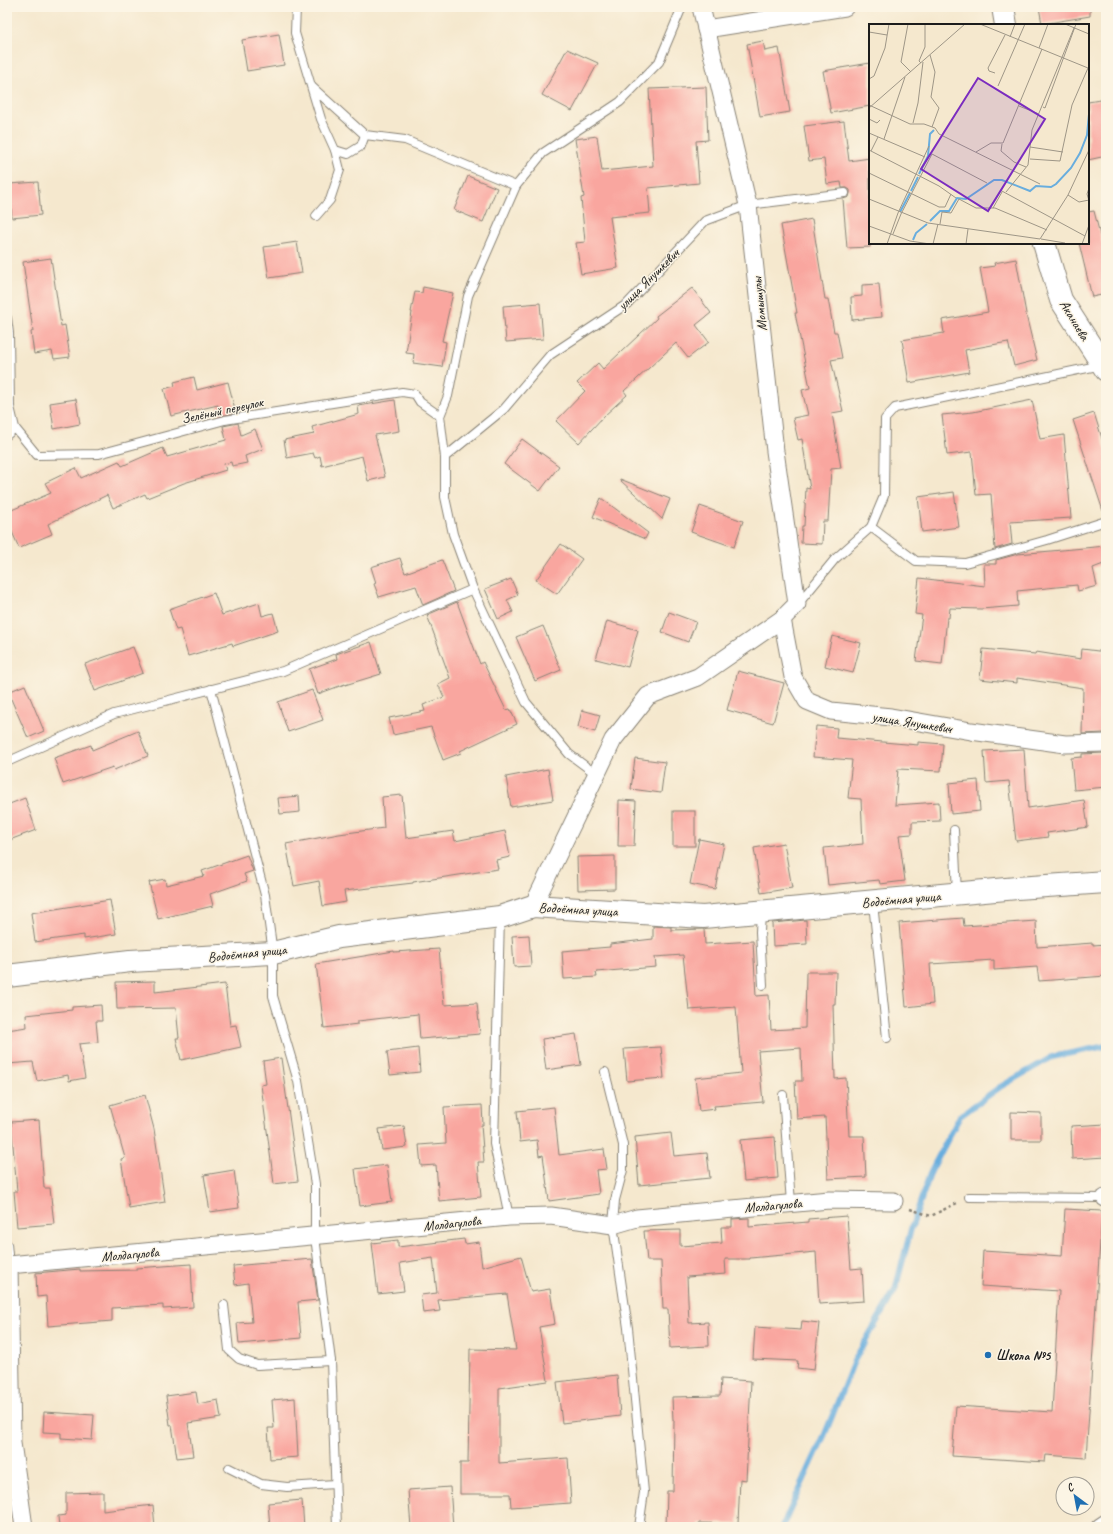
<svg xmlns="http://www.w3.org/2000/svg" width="1113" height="1534" viewBox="0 0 1113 1534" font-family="Caveat,sans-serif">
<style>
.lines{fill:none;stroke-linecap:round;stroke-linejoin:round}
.stream{stroke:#68adde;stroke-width:6}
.building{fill:#f9a69f}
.lane-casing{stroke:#888275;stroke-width:10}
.street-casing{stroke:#888275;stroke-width:19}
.secondary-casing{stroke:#888275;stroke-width:24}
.path{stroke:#888275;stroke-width:2.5;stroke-dasharray:3 3;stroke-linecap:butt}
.lane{stroke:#fff;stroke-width:8}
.street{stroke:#fff;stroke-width:17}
.secondary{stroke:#fff;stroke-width:22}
.poi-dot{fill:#1f6fb2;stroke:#fcf5e5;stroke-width:1.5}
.labels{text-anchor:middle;stroke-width:3;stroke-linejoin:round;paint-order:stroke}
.street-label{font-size:14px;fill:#1c1c1c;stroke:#fcf5e5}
.poi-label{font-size:14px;font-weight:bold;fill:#1c1c1c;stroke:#fcf5e5;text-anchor:start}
.inset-river{fill:none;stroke:#68adde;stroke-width:2}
.inset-road{fill:none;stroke:#9e9687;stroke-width:1}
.view{fill:#7b2cbf;fill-opacity:0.15;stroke:#7b2cbf;stroke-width:2}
.inset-edge{fill:none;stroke:#1c1c1c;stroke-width:2}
</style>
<rect width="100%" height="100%" fill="#fcf5e5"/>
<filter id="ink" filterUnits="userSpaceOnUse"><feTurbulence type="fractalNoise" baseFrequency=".025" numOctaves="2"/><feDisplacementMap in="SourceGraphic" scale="8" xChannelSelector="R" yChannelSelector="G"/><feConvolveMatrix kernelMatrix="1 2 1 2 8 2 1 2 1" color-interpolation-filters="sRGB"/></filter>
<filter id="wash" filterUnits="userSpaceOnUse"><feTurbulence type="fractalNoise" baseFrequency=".012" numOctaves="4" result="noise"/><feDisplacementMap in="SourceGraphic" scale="16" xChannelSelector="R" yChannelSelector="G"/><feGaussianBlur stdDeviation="0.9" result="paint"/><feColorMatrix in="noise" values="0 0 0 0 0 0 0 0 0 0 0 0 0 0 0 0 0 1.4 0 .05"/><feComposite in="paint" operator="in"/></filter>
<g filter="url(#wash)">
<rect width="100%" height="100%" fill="#f5e8ce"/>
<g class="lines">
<!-- stream -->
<path class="stream" d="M 782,1527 L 825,1434 L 854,1361 L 895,1290 L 911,1229 L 931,1171 L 960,1116 L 1000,1087 L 1052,1057 L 1106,1046"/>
</g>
<g id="blocks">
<!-- building -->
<g class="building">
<path d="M 1039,7 L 1090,7 L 1090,16 L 1042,24 Z"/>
<path d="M 279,34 L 284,65 L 247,71 L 242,40 Z"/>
<path d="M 763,41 L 765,51 L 779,48 L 790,112 L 760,117 L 747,44 Z"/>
<path d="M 567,49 L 598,63 L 572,111 L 542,95 Z"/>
<path d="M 870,63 L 870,106 L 831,113 L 823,71 Z"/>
<path d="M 706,87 L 708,140 L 696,141 L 699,183 L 648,188 L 650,213 L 610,217 L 618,268 L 581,274 L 576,243 L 585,242 L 581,198 L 584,197 L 575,139 L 597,136 L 602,171 L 653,166 L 649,89 Z"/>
<path d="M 1106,99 L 1106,156 L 1088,160 L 1088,102 Z"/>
<path d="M 844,121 L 849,161 L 870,158 L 870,247 L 847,248 L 843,199 L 849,197 L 850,193 L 850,190 L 847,188 L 842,188 L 841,182 L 827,184 L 824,159 L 809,161 L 804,126 Z"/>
<path d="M 468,176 L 497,188 L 483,222 L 454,210 Z"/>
<path d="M 38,182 L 41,215 L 12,218 L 9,184 Z"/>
<path d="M 1094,211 L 1102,243 L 1106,243 L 1106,294 L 1092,297 L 1079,243 L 1088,243 L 1088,212 Z"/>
<path d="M 812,219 L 825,299 L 828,299 L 834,332 L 837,332 L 842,358 L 831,360 L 843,411 L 832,413 L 841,468 L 831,469 L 828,521 L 823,521 L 822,544 L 801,543 L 802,526 L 804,526 L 806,488 L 810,489 L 802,439 L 798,440 L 793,418 L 808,415 L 802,390 L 810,388 L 795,313 L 797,313 L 781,225 Z"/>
<path d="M 297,242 L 302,273 L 269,278 L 264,247 Z"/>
<path d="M 51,258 L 61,326 L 65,325 L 70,357 L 54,359 L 52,351 L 34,354 L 31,332 L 33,331 L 23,262 Z"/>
<path d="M 1016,259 L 1027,319 L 1037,360 L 1014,366 L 1008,342 L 965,350 L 969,372 L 909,383 L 902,340 L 944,333 L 942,320 L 988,312 L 980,268 L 995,266 L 994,263 Z"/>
<path d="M 879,284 L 882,317 L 852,320 L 851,297 L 862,296 L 862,285 Z"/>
<path d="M 423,287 L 453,293 L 442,341 L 446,342 L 442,367 L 413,363 L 414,354 L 406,353 L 412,312 L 411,312 L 415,292 L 422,293 Z"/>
<path d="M 692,288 L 711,313 L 696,325 L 709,342 L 688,358 L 676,343 L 624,391 L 627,395 L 604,416 L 579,443 L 556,421 L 585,391 L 577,383 L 598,363 L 603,369 L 657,318 L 656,316 Z"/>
<path d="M 540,303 L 543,339 L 506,342 L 503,306 Z"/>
<path d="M 194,377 L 197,390 L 228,382 L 236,413 L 220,416 L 218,405 L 171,416 L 164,389 L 175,386 L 174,382 Z"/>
<path d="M 76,399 L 80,424 L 54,429 L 50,403 Z"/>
<path d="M 395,400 L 399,431 L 375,435 L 385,477 L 368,481 L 362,456 L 322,466 L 320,456 L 315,458 L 313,453 L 287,458 L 284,440 L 314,434 L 312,427 L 359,414 L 358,406 Z"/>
<path d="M 1032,400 L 1040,439 L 1064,435 L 1071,518 L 1010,522 L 1012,544 L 995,549 L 991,494 L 976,495 L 972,452 L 947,455 L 942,415 L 973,412 Z"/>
<path d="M 1094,413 L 1106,451 L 1106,511 L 1103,511 L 1073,420 Z"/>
<path d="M 238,423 L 241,435 L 255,429 L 263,449 L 245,456 L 247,463 L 232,466 L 231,462 L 224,464 L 226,470 L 184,483 L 147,498 L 145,494 L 113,508 L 107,495 L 48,524 L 52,534 L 19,548 L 7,520 L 7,512 L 51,493 L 45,483 L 76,468 L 81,478 L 119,461 L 122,466 L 163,448 L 167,457 L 226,440 L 223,426 Z"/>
<path d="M 522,439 L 559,466 L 540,491 L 504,464 Z"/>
<path d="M 620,479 L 670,499 L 662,519 L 620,480 Z"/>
<path d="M 954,492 L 959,527 L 922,532 L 918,497 Z"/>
<path d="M 601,498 L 648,533 L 645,539 L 593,517 Z"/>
<path d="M 700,506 L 743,521 L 734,547 L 691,532 Z"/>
<path d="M 561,544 L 582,559 L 557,594 L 536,580 Z"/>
<path d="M 1106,546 L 1106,563 L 1093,568 L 1097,586 L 1078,591 L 1077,585 L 1017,591 L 1018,606 L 981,609 L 950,608 L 949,618 L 947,618 L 942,664 L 916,661 L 922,615 L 915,614 L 919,578 L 985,586 L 984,564 L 996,564 L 996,560 L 1018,554 Z"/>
<path d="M 400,558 L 405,573 L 442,560 L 454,591 L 423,605 L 416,586 L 379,597 L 374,584 L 376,583 L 371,567 Z"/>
<path d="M 511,579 L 518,595 L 507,600 L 513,612 L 498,619 L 485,589 Z"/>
<path d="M 214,593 L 222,615 L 259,603 L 262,616 L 273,613 L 278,631 L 233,646 L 232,643 L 188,656 L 180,629 L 176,630 L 169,609 Z"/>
<path d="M 457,602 L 480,664 L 483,662 L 506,710 L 510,709 L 517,724 L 460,751 L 461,753 L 443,760 L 431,727 L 393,735 L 389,718 L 425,711 L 423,705 L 444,697 L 438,684 L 450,678 L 427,615 Z"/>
<path d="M 669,612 L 696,622 L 688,642 L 662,632 Z"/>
<path d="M 607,621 L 638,630 L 628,667 L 596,659 Z"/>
<path d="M 543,626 L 561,670 L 535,681 L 516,637 Z"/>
<path d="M 832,636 L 861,643 L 853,673 L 825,666 Z"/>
<path d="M 371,642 L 381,674 L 345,685 L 345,684 L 318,694 L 309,669 L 337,659 L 336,654 Z"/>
<path d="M 133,647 L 143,673 L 95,691 L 85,664 Z"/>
<path d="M 983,649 L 1035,654 L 1036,652 L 1081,659 L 1082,649 L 1106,652 L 1105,733 L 1082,734 L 1083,688 L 1017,678 L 1017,683 L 980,679 Z"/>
<path d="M 738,671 L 784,683 L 773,723 L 727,710 Z"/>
<path d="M 25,685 L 44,731 L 28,738 L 8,692 Z"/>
<path d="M 312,690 L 323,720 L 288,732 L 278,702 Z"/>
<path d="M 582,710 L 600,715 L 595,732 L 578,727 Z"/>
<path d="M 816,726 L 837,728 L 836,738 L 918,745 L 918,742 L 943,744 L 941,771 L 898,769 L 895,805 L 939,802 L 940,821 L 912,822 L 912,834 L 899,835 L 905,881 L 880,884 L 879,880 L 828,885 L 824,848 L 863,844 L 861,799 L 848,798 L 852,760 L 813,757 Z"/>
<path d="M 138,731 L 148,756 L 114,770 L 113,767 L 63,784 L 54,758 L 91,745 L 92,750 Z"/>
<path d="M 1024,749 L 1028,808 L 1084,800 L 1088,827 L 1047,833 L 1048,837 L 1016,841 L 1009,781 L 986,783 L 984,751 Z"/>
<path d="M 1104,753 L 1104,756 L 1106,756 L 1106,787 L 1074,790 L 1071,758 L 1082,757 L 1082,754 Z"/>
<path d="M 635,758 L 665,762 L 661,793 L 631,789 Z"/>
<path d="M 548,769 L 553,800 L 511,807 L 506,777 Z"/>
<path d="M 978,780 L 980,811 L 951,814 L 949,783 Z"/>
<path d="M 402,795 L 406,838 L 453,831 L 455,841 L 505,831 L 510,857 L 496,860 L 498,869 L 413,882 L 413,883 L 344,891 L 346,902 L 323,906 L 319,881 L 294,886 L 286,844 L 339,834 L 384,828 L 382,797 Z"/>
<path d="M 299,796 L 300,812 L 280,814 L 278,798 Z"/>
<path d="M 25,798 L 36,830 L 7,841 L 7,805 Z"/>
<path d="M 619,800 L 636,801 L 634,846 L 618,846 Z"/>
<rect x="673" y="811" width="22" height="35"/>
<path d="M 699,839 L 724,844 L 715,889 L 690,884 Z"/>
<path d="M 784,843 L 792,888 L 761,893 L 754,848 Z"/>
<path d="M 247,855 L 253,871 L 244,874 L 247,881 L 210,894 L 213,906 L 158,919 L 149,882 L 165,879 L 166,885 L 204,876 L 202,871 Z"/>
<path d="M 615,856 L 615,889 L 578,890 L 577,857 Z"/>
<path d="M 110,900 L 116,934 L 84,939 L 84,935 L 35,942 L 31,913 Z"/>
<path d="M 963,918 L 964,926 L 1036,921 L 1037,947 L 1093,943 L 1093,945 L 1106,944 L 1106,976 L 1039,981 L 1037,967 L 994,970 L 994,960 L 930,964 L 933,1004 L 906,1007 L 899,923 Z"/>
<path d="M 806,920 L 807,944 L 773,946 L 772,923 Z"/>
<path d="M 653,926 L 671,927 L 671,930 L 704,929 L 705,944 L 753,941 L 756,996 L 769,995 L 771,1030 L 805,1028 L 806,972 L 836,972 L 835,1004 L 833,1004 L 835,1079 L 846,1078 L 849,1136 L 864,1136 L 866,1177 L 828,1179 L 825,1117 L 797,1119 L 795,1081 L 802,1081 L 801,1048 L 758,1051 L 763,1102 L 714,1106 L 715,1109 L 699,1111 L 695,1078 L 741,1073 L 736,1007 L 689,1010 L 683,955 L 655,957 L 656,967 L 596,972 L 597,977 L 564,979 L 562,951 L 610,947 L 610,944 L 653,939 Z"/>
<path d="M 529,935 L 531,966 L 514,967 L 512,936 Z"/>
<path d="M 439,949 L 444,1005 L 477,1003 L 480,1034 L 420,1039 L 418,1014 L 358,1021 L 358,1024 L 324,1028 L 316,964 L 394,951 L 394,952 Z"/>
<path d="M 155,981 L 155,992 L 225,984 L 230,1026 L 236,1025 L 241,1047 L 181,1060 L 176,1038 L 179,1038 L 176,1008 L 117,1009 L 116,982 Z"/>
<path d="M 101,1005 L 102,1021 L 96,1021 L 98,1042 L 79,1044 L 85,1078 L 69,1081 L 68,1075 L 37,1081 L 33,1062 L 7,1064 L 7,1030 L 27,1027 L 26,1015 L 72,1010 L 72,1007 Z"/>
<path d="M 576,1034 L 581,1065 L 546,1070 L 542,1039 Z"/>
<path d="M 661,1047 L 664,1078 L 627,1081 L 624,1049 Z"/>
<path d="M 418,1048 L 420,1072 L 390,1075 L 387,1052 Z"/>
<path d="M 281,1058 L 298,1181 L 274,1184 L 261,1085 L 266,1084 L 263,1061 Z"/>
<path d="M 145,1095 L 154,1129 L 165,1202 L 129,1208 L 121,1159 L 125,1158 L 110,1105 Z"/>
<path d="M 482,1105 L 483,1125 L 481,1125 L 484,1162 L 478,1162 L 481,1197 L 439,1201 L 436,1165 L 421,1166 L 419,1145 L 446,1143 L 444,1107 Z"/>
<path d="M 554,1107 L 559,1155 L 604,1149 L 607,1169 L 596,1170 L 599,1194 L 549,1201 L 543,1155 L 539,1156 L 537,1140 L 520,1142 L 517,1111 Z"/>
<path d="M 1011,1112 L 1041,1113 L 1041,1140 L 1011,1140 Z"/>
<path d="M 39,1120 L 44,1188 L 50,1188 L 54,1224 L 17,1227 L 14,1191 L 17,1191 L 11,1122 Z"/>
<path d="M 1106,1124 L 1106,1157 L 1072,1159 L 1071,1126 Z"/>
<path d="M 404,1126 L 407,1147 L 382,1150 L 379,1129 Z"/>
<path d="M 671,1133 L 674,1156 L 707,1153 L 710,1178 L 639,1185 L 635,1137 Z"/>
<path d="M 775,1137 L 778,1178 L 744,1181 L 740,1140 Z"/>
<path d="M 387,1165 L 392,1202 L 360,1206 L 355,1169 Z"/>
<path d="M 234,1170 L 239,1208 L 210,1212 L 204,1175 Z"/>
<path d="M 1065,1209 L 1102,1211 L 1086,1458 L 1046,1455 L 1045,1462 L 952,1456 L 956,1406 L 1052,1412 L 1059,1291 L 981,1286 L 983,1251 L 1062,1256 Z"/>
<path d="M 847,1216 L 851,1269 L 862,1268 L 864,1301 L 819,1304 L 816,1252 L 750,1258 L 750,1259 L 725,1259 L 726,1274 L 687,1277 L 689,1323 L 708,1322 L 709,1346 L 670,1348 L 668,1309 L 663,1309 L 661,1261 L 647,1261 L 644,1231 L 680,1230 L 680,1246 L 722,1243 L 721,1227 L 732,1227 L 732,1219 L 749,1218 L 749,1227 L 808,1222 L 808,1219 Z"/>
<path d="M 464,1239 L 465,1244 L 479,1242 L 482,1267 L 521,1256 L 531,1292 L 550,1289 L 555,1324 L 539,1327 L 548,1381 L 499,1388 L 499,1463 L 568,1458 L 571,1503 L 511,1507 L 510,1494 L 460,1494 L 460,1463 L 468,1463 L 470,1349 L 516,1350 L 507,1294 L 438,1300 L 440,1311 L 423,1313 L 421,1295 L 437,1293 L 433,1258 L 400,1263 L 404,1291 L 378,1294 L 372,1243 L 398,1240 L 398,1247 Z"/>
<path d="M 312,1259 L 318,1300 L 298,1302 L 301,1338 L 239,1344 L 237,1323 L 252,1322 L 248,1283 L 235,1285 L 233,1266 Z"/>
<path d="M 191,1264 L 193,1307 L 163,1309 L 163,1305 L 112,1308 L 112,1321 L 48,1326 L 46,1296 L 37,1297 L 36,1273 L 80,1269 L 80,1271 L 136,1270 L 136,1268 Z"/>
<path d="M 802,1321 L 819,1323 L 814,1370 L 797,1368 L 798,1361 L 753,1359 L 755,1327 L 801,1330 Z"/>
<path d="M 617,1375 L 620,1416 L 562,1423 L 557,1382 Z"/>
<path d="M 721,1379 L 751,1381 L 746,1480 L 740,1479 L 738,1524 L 699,1523 L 699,1527 L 666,1527 L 667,1491 L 673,1491 L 674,1420 L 673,1420 L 672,1397 L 720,1396 Z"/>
<path d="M 196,1392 L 198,1404 L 218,1400 L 221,1418 L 188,1423 L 193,1456 L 177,1458 L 172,1425 L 170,1425 L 166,1396 Z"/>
<path d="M 295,1398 L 298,1457 L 270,1459 L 268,1428 L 274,1428 L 272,1400 Z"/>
<path d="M 44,1412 L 94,1415 L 92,1440 L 61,1438 L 61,1433 L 43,1432 Z"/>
<path d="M 450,1487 L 453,1527 L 411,1527 L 408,1490 Z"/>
<path d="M 103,1492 L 103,1511 L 153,1505 L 155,1527 L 59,1527 L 58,1516 L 66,1515 L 66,1493 Z"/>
<path d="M 302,1500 L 304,1527 L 270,1527 L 268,1503 Z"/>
</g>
</g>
</g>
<g filter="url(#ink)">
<use href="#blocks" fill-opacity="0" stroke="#888275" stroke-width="1"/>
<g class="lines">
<defs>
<g id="lane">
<path d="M 296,7 L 295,33 L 321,119 L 335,150 L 348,154 L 361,146 L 365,135"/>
<path d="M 312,87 L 365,135 L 405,140 L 516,186"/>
<path d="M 316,216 L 330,200 L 340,170 L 335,150"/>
<path d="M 7,318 L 9,333 L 10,407 L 15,428 L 37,455 L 99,454 L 225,420 L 402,392 L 415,394 L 420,402 L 440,416"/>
<path d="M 7,435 L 15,428"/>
<path d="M 445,457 L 504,409 L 550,355 L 627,304 L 705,221 L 748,205 L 845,193"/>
<path d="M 871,527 L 916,561 L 965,563 L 1047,540 L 1106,521"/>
<path d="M 798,604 L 835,559 L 871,527 L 884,496 L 885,419 L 895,408 L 1102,365"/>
<path d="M 211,689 L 265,895 L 273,953 L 273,996 L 298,1081 L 315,1184 L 315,1237 L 331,1361 L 337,1527"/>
<path d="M 7,762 L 114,714 L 283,671 L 473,589"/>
<path d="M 596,774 L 569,754 L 526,702 L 473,589 L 453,534 L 445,497 L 445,457 L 440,416 L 448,396 L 468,296 L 516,186 L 543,153 L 620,102 L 659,62 L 682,7"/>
<path d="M 954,830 L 957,894"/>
<path d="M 873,903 L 887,1038"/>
<path d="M 761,912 L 760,932 L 763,985"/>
<path d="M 500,918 L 494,1144 L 509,1217"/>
<path d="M 605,1072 L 623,1145 L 623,1170 L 615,1200 L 613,1225 L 628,1328 L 644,1492 L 639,1527"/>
<path d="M 783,1095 L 791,1203"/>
<path d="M 969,1197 L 1105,1198"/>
<path d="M 7,1244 L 9,1265"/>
<path d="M 224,1305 L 229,1350 L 239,1359 L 257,1365 L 331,1361"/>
<path d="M 229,1468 L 261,1484 L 287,1487 L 335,1484"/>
</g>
<g id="street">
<path d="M 706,29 L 845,7"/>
<path d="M 782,619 L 793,677 L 807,701 L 831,711 L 891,717 L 971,731 L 1065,744 L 1106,743"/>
<path d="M 533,906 L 613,740 L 648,696 L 698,677 L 782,619 L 797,604 L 775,451 L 748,205 L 701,7"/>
<path d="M 1105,1198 L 1106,1198"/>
<path d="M 24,1527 L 12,1443 L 9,1265 L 509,1217 L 551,1216 L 613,1225 L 637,1218 L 829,1200 L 894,1201"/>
<path d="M 1100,1527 L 1106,1523"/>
</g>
<g id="secondary">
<path d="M 1003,7 L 1006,25"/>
<path d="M 1044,243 L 1061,300 L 1106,370"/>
<path d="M 7,976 L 130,961 L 273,953 L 339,937 L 500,917 L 533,906 L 703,917 L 1017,888 L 1106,882"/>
</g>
</defs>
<!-- lane casing -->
<use href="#lane" class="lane-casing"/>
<!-- street casing -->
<use href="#street" class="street-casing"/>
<!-- secondary casing -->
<use href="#secondary" class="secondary-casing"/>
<!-- path -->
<path class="path" d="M 910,1209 L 931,1216 L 957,1203"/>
<!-- lane -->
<use href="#lane" class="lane"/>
<!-- street -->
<use href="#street" class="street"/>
<!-- secondary -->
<use href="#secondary" class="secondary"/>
</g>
</g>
<!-- markers -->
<circle class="poi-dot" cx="988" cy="1355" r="4"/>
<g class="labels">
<!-- street labels -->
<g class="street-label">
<text transform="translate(648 279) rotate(-45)" y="5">улица Янушкевич</text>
<text transform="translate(759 304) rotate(-96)" y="5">Момышулы</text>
<text transform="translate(1075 320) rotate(59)" y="5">Аканаева</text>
<text transform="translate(222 410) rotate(-12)" y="5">Зелёный переулок</text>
<text transform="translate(912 722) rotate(9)" y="5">улица Янушкевич</text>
<text transform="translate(901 899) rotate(-5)" y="5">Водоёмная улица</text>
<text transform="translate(578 909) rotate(3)" y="5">Водоёмная улица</text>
<text transform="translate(247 953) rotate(-6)" y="5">Водоёмная улица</text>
<text transform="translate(773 1205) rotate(-5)" y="5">Молдагулова</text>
<text transform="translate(452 1223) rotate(-6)" y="5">Молдагулова</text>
<text transform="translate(130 1254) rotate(-5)" y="5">Молдагулова</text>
</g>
<!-- poi labels -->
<g class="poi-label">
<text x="996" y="1360">Школа №5</text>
</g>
</g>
<!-- overview -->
<g transform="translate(869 24)">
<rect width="220" height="220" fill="#f5e8ce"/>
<path class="inset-river" d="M 50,150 L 59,132 L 61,110 L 65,106M 42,167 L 49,153M 31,188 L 41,169M 61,197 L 71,187 L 80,187 L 88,174 L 97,175 L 125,156 L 133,156 L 161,167 L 167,162 L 182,163 L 187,160 L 202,144 L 211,129 L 218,111 L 220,90M 44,216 L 47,209 L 58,200"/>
<path class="inset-road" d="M 39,0 L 32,38 L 42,48M 111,0 L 219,44M 196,0 L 220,10M 0,8 L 18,11M 141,13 L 146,0M 170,24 L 179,0M 61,31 L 66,48 L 62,73 L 70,84 L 63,103M 52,39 L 50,37 L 56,23 L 56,0M 126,49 L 120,47 L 119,44 L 136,11M 0,55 L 5,52 L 16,24 L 20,0M 129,62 L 156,0M 0,81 L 41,100 L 55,100 L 66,104 L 70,110 L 171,160M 150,82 L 170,90M 174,83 L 176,84 L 207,0M 0,84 L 96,0M 0,95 L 8,99 L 11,96M 44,99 L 49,79 L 54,38M 0,109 L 56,133M 15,115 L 36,53M 133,120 L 132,127 L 145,138 L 157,143M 161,123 L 194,128M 0,126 L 70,162 L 87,174M 2,127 L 9,113M 107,128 L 122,119 L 134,119 L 173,25M 161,135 L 191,137 L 203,81 L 219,44M 0,149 L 70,183 L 76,183 L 82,170M 220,164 L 218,170 L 220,177M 131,166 L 216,212M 137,168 L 159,141 L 163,106 L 205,4M 199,171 L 210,178 L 220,176M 0,175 L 59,199 L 171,215 L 199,171 L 220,126M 124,184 L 133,168M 71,200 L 73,188 L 82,189 L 90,175 L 107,184 L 126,184 L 178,206M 0,202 L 41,217 L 61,220M 24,210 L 32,190 L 63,130 L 118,159M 172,215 L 196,219M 18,220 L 29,189 L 60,122M 64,220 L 69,200M 97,220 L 99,205M 213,220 L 220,201"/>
<path class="view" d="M 109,54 L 176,95 L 119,187 L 52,145 Z"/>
<rect width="220" height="220" class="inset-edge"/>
</g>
<!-- margin -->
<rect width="1113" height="1534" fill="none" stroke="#fcf5e5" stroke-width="24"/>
<!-- north arrow -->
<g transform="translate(1075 1496) rotate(328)"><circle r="19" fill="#fcf5e5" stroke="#a29e95"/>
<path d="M0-3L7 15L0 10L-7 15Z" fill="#1f6fb2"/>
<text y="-6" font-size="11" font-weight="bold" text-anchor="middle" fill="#1c1c1c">С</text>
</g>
</svg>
